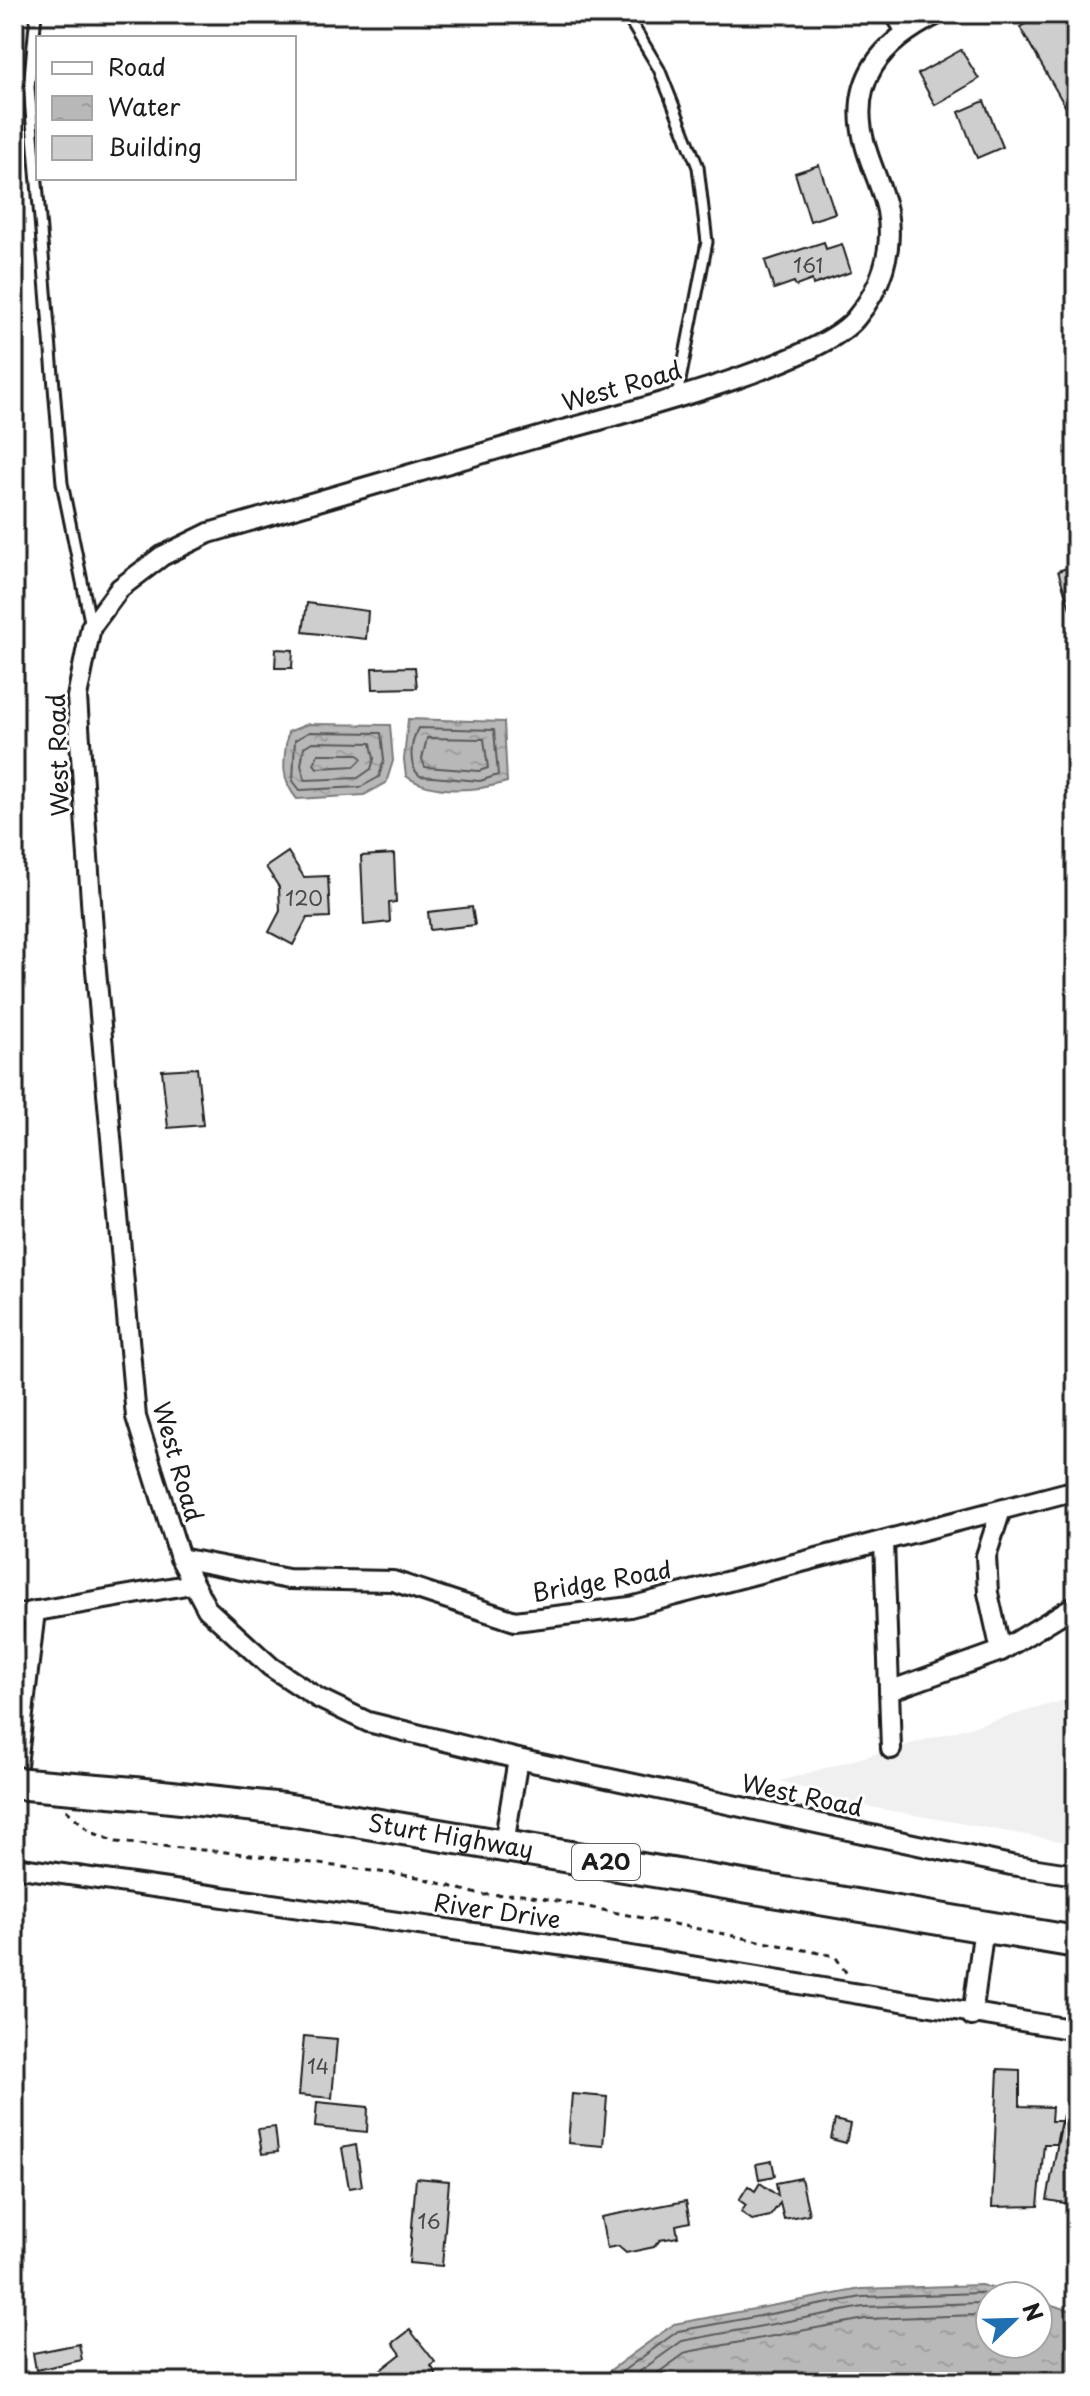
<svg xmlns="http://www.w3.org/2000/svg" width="1090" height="2396" viewBox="0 0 1090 2396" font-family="'Playpen Sans',sans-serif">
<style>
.built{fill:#f0f0f0}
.water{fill:url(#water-ripples);stroke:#7a7a7a;stroke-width:2}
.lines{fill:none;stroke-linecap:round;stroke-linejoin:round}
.shore{stroke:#5a5a5a;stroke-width:2}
.building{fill:#cecece;stroke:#1c1c1c;stroke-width:2}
.service-casing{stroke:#1c1c1c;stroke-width:15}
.minor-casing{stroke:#1c1c1c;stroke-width:24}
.trunk-casing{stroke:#1c1c1c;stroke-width:36}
.path{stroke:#1c1c1c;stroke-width:3;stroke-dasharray:6 6;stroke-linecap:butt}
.service{stroke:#fff;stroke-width:9}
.minor{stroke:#fff;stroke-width:18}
.trunk{stroke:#fff;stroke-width:30}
.trunk-bridge-casing{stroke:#1c1c1c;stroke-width:36;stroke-linecap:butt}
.trunk-bridge{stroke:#fff;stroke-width:30}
.labels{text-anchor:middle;stroke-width:6;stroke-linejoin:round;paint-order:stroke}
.number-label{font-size:20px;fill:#484848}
.shield{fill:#fff;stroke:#606060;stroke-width:2}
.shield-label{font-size:22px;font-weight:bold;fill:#1c1c1c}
.street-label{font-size:24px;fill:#1c1c1c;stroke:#fff}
</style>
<defs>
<pattern id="water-ripples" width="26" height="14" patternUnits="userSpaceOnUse" patternTransform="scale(2)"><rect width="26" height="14" fill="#b8b8b8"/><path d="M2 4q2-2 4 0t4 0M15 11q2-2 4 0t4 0" fill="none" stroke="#9e9e9e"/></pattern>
</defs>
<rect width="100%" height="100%" fill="#fff"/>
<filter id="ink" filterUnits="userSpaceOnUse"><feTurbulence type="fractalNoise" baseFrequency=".0125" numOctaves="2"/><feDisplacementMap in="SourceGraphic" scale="16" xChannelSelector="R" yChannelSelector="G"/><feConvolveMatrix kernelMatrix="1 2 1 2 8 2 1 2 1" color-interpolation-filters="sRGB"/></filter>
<g filter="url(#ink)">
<!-- built -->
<path class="built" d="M 1076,1697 L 1076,1844 L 854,1804 L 780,1781 Z"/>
<!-- water -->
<g class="water">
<path d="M 408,719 L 504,722 L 507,782 C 478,791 431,795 406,776 L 404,760 Z"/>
<path d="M 308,724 L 390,725 L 393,761 L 386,783 L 364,795 L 297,799 C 279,778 284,758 288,732 Z"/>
<path d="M 981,2285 L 1019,2296 L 990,2296 L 990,2344 L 1038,2344 L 1038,2301 L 1076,2312 L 1076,2382 L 594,2382 L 674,2324 L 861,2289 Z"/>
</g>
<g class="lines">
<!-- shore -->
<g class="shore">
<path d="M 418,728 L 494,730 L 498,775 L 480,781 L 420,776 C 407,766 411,741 418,728 Z"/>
<path d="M 309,732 L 381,733 L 384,760 L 379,777 L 361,787 L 300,790 L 293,781 L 295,740 Z"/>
<path d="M 427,738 L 484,739 L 488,768 L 479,771 L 425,767 L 422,759 Z"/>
<path d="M 312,742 L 371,743 L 374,759 L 371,769 L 358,778 L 305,780 L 301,765 L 304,747 Z"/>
<path d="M 318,754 L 358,754 L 362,759 L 355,766 L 317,768 L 314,764 Z"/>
<path d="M 608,2382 L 678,2331 L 862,2297 L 980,2293 L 990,2296"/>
<path d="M 625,2382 L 682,2341 L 863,2307 L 979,2303 L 990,2306"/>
<path d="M 645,2382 L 687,2352 L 865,2319 L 977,2315 L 990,2319"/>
</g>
</g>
<!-- building -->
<g class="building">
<path d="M 1042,14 L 1059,14 L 1076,44 L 1076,109 L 1069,113 L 1020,27 Z"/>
<path d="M 961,50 L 979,79 L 935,105 L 918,74 Z"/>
<path d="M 984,101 L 1003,147 L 977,158 L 959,112 Z"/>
<path d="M 819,165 L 835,213 L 810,221 L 795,173 Z"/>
<path d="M 824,242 L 826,249 L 842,244 L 851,272 L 813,285 L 812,280 L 796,286 L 794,282 L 774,289 L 765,261 Z"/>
<path d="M 1076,565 L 1076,652 L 1075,652 L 1068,630 L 1076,627 L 1058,571 Z"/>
<path d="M 307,603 L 368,611 L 366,639 L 303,632 Z"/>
<path d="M 276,649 L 293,650 L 292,668 L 275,668 Z"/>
<path d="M 415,667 L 417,688 L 373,689 L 372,668 Z"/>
<path d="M 288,852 L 304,877 L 328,876 L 330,917 L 307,918 L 293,945 L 269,932 L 280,911 L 279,887 L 266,867 Z"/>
<path d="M 394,854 L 396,902 L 389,903 L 390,922 L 364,925 L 361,856 Z"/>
<path d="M 472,907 L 475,925 L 430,930 L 428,912 Z"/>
<path d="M 197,1068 L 203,1125 L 168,1128 L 162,1070 Z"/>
<path d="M 1076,1699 L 1076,1772 L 1075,1772 L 1065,1702 Z"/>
<path d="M 304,2036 L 337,2039 L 332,2098 L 299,2095 Z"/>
<path d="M 998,2069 L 1020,2070 L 1020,2106 L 1052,2107 L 1051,2121 L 1061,2121 L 1056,2144 L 1044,2144 L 1038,2206 L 992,2207 Z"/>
<path d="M 572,2094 L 607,2097 L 603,2146 L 568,2143 Z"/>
<path d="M 317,2102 L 368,2107 L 367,2132 L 315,2127 Z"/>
<path d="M 1063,2115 L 1076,2117 L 1076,2205 L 1047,2200 Z"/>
<path d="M 835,2120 L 850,2124 L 846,2143 L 831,2139 Z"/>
<path d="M 275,2127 L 278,2152 L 262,2154 L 258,2129 Z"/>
<path d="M 356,2145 L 362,2186 L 349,2188 L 342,2148 Z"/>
<path d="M 772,2161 L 775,2176 L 759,2179 L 756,2164 Z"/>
<path d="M 416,2178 L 449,2181 L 442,2266 L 409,2263 Z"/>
<path d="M 801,2178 L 809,2214 L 784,2219 L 780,2203 L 770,2216 L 752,2220 L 741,2212 L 746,2205 L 739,2200 L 748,2186 L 755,2191 L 760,2183 L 778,2196 L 776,2183 Z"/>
<path d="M 686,2201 L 690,2222 L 676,2225 L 678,2237 L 660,2240 L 654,2247 L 626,2253 L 618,2246 L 607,2248 L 601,2217 Z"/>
<path d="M 410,2330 L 435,2362 L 431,2366 L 436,2373 L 435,2382 L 365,2382 L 401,2354 L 393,2343 Z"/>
<path d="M 79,2344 L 82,2360 L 36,2370 L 33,2353 Z"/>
<path d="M 285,2372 L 287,2382 L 251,2382 L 250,2380 Z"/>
</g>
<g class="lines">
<defs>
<g id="service">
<path d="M 36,14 L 29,87 L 62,483 L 91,626"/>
<path d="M 626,14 L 659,69 L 698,167 L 707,242 L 677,396"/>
<path d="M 890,14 L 902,34"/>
</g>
<g id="minor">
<path d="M 938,14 C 881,42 846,81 866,148 C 872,169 883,190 887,211 C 894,251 881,288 856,318 C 819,365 611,416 546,435 C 434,467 321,500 209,533 L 162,556 L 120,588 L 91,627 L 77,697 L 95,959 L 136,1417 L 180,1558 L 207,1609 L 271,1667 L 318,1698 L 368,1722 L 518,1759 L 1011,1865 L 1076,1875"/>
<path d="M 884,1541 L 891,1749"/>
<path d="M 180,1558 L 288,1579 L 393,1581 L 515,1621 L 630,1607 L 1076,1490"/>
<path d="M 14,1615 L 192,1584"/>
<path d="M 1001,1651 L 988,1593 L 986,1556 L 1001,1510"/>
<path d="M 889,1691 L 1001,1651 L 1076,1605"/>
<path d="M 14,1791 L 35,1611"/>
<path d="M 504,1844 L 518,1759"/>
<path d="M 14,1867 L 600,1951 L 1076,2030"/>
<path d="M 972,2016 L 984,1927"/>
</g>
<g id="trunk">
<path id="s1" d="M 134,1793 L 284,1809 L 1076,1942"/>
</g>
</defs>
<!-- service casing -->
<use href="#service" class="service-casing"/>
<!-- minor casing -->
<use href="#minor" class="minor-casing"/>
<!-- trunk casing -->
<use href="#trunk" class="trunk-casing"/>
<!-- path -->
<path class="path" d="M 66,1810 L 91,1832 L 116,1842 L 236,1853 L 418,1877 L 481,1895 L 522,1894 L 835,1956 L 847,1974"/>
<!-- service -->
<use href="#service" class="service"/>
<!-- minor -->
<use href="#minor" class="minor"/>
<!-- trunk -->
<use href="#trunk" class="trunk"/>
<defs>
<path id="trunk-bridge" d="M 14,1783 L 134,1793"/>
</defs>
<!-- trunk-bridge casing -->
<use href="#trunk-bridge" class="trunk-bridge-casing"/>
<!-- trunk-bridge -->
<use href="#trunk-bridge" class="trunk-bridge"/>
</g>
</g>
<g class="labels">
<!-- number labels -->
<g class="number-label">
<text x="808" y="273">161</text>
<text x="304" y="906">120</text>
<text x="318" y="2074">14</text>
<text x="429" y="2229">16</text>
</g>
<!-- shield labels -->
<rect class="shield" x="572" y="1844" width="68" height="36" rx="6"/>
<g class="shield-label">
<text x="606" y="1870">A20</text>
</g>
<!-- street labels -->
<g class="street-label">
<text transform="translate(622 387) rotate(-16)" y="8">West Road</text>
<text transform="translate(59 755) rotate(-92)" y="8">West Road</text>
<text transform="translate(177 1462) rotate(74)" y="8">West Road</text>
<text transform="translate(602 1582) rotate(-10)" y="8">Bridge Road</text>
<text transform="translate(802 1796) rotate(12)" y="8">West Road</text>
<text dy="8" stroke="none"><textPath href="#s1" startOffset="320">Sturt Highway</textPath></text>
<text transform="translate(497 1912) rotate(8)" y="8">River Drive</text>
</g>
</g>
<!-- margin -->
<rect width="1090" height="2396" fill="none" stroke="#fff" stroke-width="48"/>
<rect x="24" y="24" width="1042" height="2348" fill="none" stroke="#1c1c1c" stroke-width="3" filter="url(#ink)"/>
<!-- legend -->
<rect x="36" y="36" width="260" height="144" fill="#ffffff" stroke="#a4a4a4" stroke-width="2"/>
<rect x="52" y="62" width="40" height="12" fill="#ffffff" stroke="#a4a4a4" stroke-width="2"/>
<text x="108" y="76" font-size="24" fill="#1c1c1c">Road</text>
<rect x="52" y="96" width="40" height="24" fill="url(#water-ripples)" stroke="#a4a4a4" stroke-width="2"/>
<text x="108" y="116" font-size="24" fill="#1c1c1c">Water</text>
<rect x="52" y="136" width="40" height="24" fill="#cecece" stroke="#a4a4a4" stroke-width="2"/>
<text x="108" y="156" font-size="24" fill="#1c1c1c">Building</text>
<!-- north arrow -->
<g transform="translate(1014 2320) rotate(67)"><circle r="38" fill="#ffffff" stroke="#a4a4a4" stroke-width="2"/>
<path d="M0-6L14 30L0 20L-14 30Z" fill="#1f6fb2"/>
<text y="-12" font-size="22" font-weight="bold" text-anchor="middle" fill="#1c1c1c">N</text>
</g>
</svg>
